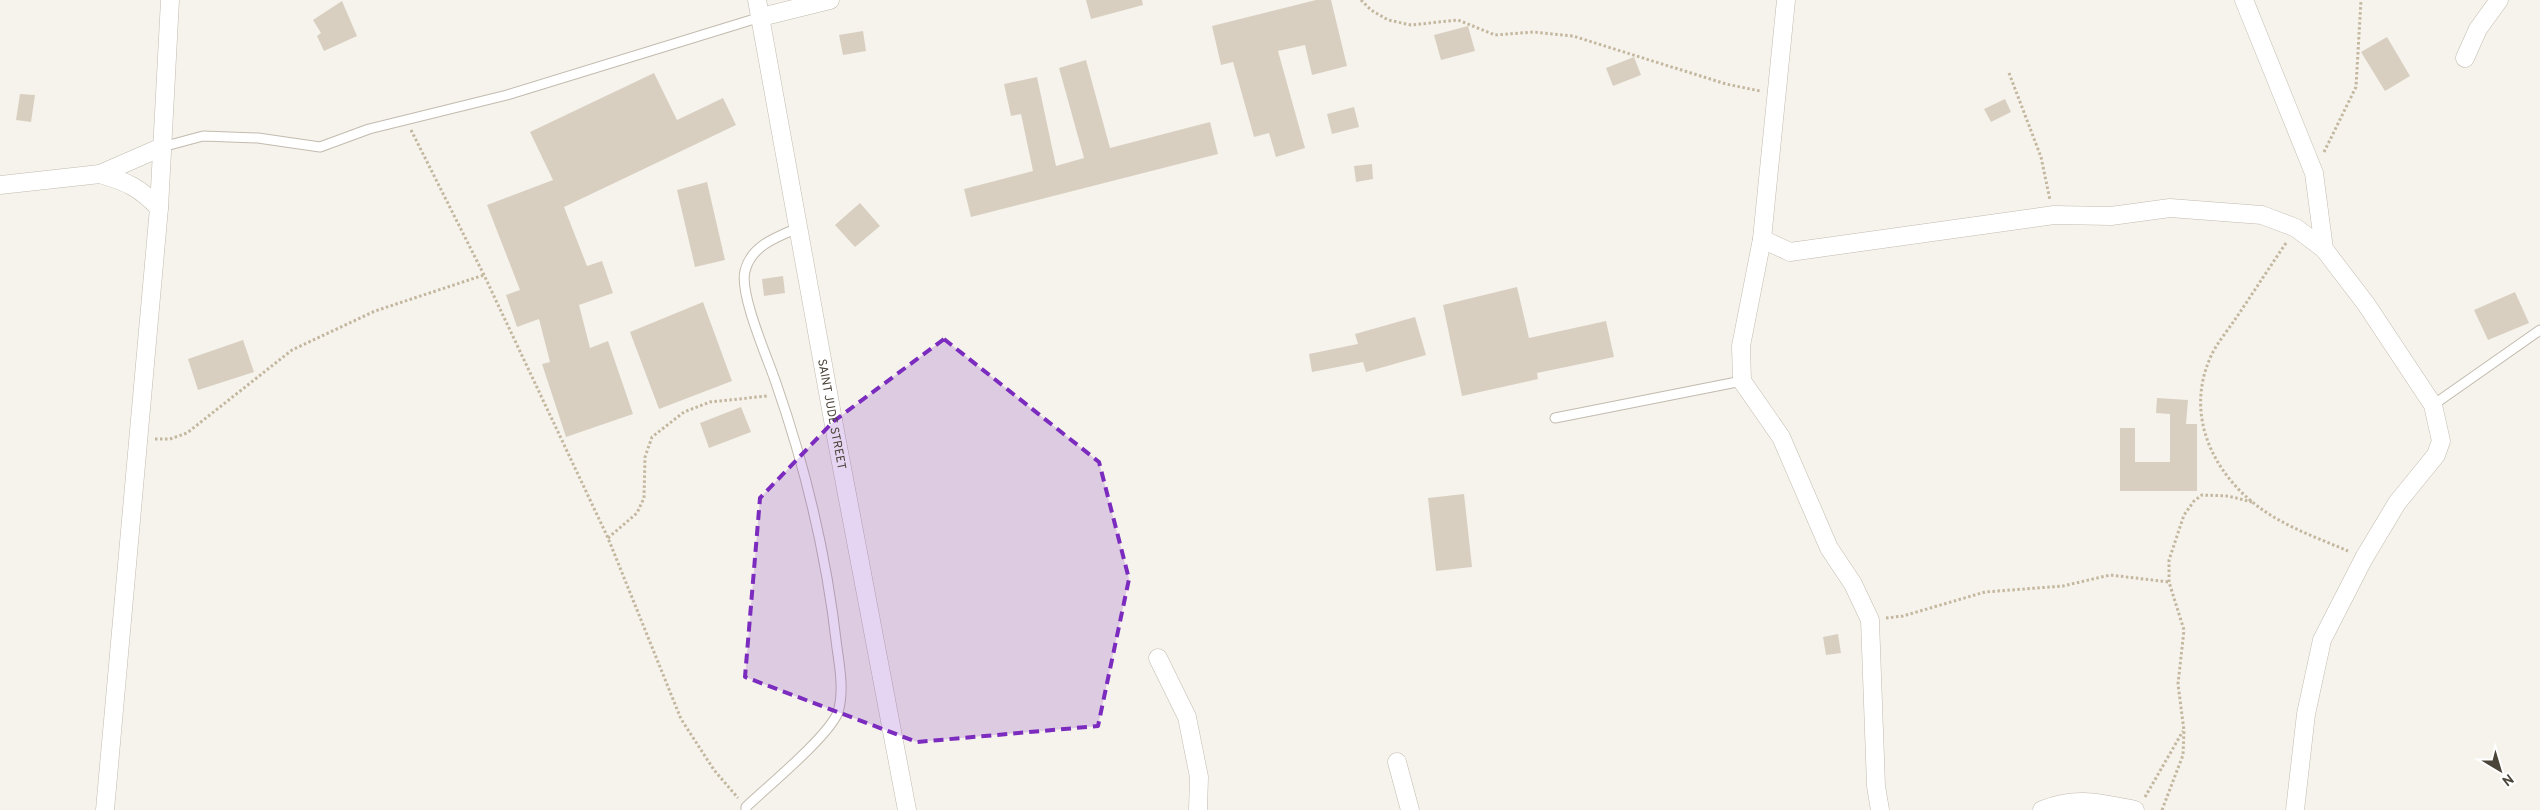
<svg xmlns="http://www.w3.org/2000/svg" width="2540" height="810" viewBox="0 0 2540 810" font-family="Overpass,sans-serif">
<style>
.building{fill:#d8cfc1}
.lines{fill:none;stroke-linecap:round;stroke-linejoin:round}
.service-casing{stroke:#c2bbae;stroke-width:11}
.minor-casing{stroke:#c2bbae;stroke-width:19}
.path{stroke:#c4b79f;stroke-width:3;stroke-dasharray:2.5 2.5;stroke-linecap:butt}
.service{stroke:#fff;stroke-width:9}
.minor{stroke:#fff;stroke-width:18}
.marked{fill:#7b2cbf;fill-opacity:0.2;stroke:#7b2cbf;stroke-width:4;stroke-dasharray:10 6;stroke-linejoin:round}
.labels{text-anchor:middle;stroke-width:5;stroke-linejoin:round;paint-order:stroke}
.street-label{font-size:12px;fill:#4b4439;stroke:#fff}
</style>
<rect width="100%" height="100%" fill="#f6f3ec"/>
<!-- building -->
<g class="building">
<path d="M 1086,0 L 1142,0 L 1143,5 L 1091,19 Z"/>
<path d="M 1316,0 L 1331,0 L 1347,66 L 1312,75 L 1305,45 L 1278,51 L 1305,148 L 1276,157 L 1269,133 L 1254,137 L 1233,62 L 1221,65 L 1212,26 Z"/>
<path d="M 342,1 L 357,36 L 324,51 L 317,36 L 321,33 L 313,20 Z"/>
<path d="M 1468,26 L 1475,51 L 1441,60 L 1434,35 Z"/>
<path d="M 863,31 L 866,51 L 843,55 L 839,35 Z"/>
<path d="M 2387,37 L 2410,76 L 2385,91 L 2361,52 Z"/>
<path d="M 1634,57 L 1641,75 L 1613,86 L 1606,68 Z"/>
<path d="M 1086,60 L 1110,148 L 1210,122 L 1218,154 L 971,217 L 964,189 L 1033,171 L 1021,114 L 1011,116 L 1004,84 L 1037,77 L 1056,166 L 1084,158 L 1059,68 Z"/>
<path d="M 654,73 L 677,120 L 723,98 L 736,125 L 564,207 L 587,266 L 602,261 L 613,293 L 579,305 L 590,348 L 608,341 L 633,414 L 566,437 L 542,364 L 550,362 L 539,319 L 517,327 L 506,295 L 520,290 L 487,205 L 553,180 L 530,132 Z"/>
<path d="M 20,94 L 35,95 L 31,122 L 16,120 Z"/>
<path d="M 2005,99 L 2011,112 L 1991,122 L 1984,109 Z"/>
<path d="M 1354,107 L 1359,127 L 1332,134 L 1327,114 Z"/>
<path d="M 1372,164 L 1373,179 L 1356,182 L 1354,166 Z"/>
<path d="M 707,182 L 725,260 L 695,267 L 677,190 Z"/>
<path d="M 860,203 L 880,226 L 855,247 L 835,225 Z"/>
<path d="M 783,276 L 785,293 L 764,296 L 762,279 Z"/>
<path d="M 1517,287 L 1529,338 L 1606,321 L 1614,357 L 1537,373 L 1538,379 L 1462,396 L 1443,305 Z"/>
<path d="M 2515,292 L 2529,323 L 2488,340 L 2474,310 Z"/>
<path d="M 703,302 L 732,381 L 659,409 L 630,332 Z"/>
<path d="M 1415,317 L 1426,355 L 1366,372 L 1363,362 L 1312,372 L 1309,354 L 1358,344 L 1355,334 Z"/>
<path d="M 243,340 L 254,372 L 198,390 L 188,359 Z"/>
<path d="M 2157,398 L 2188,400 L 2186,424 L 2197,424 L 2197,491 L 2120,491 L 2120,428 L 2135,428 L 2135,462 L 2170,462 L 2170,414 L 2156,413 Z"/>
<path d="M 741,407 L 751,432 L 709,448 L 700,423 Z"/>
<path d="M 1464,494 L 1472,567 L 1436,571 L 1428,498 Z"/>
<path d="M 1838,634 L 1841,653 L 1826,655 L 1823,637 Z"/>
</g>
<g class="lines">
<defs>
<g id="service">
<path d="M 162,147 L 203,136 L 258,138 L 320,147 L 369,129 L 507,95 L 761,17"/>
<path d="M 2433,405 L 2540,330"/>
<path d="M 1555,418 L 1742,381"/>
<path d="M 746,810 L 746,807 C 767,787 829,736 838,712 C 844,692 840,668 837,648 C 827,558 806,469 776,383 C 768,359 739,294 745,271 C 751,246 776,237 798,228"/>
</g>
<g id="minor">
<path id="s1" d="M 757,0 L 835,431 L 907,810"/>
<path d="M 1786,0 L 1762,239 L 1741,346 L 1742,381 L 1781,437 L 1829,548 L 1853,584 L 1870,620 L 1876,786 L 1880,810"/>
<path d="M 2244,0 L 2314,173 L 2324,249 L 2366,304 L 2433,405 L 2441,441 L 2436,455 L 2397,503 L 2364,558 L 2322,640 L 2306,714 L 2295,810"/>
<path d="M 761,17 L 830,0"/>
<path d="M 2465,58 L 2478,29 L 2499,0"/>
<path d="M 100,174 C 127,182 139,187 159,208"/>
<path d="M 0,185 L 100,174 L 162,147"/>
<path d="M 1762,239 L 1790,252 L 2054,215 L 2111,216 L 2170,208 L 2262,215 L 2296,228 L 2324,249"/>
<path d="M 1158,658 L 1187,717 L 1199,777 L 1198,810"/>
<path d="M 1397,762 L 1410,810"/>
<path d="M 105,810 L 159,208 L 170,0"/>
<path d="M 2042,810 C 2076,796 2100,803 2135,810"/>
</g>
</defs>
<!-- service casing -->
<use href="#service" class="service-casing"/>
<!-- minor casing -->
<use href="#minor" class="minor-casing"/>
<!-- path -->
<g class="path">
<path d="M 1361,0 L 1371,10 L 1388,20 L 1411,25 L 1458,20 L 1495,35 L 1534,32 L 1573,36 L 1726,84 L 1760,91"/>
<path d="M 2009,73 L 2041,157 L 2050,200"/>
<path d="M 411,130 L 484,275 L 608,538 L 681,719 L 714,770 L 738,798"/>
<path d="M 2324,152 L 2356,87 L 2361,0"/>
<path d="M 2286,243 C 2269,268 2253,293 2236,318 C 2228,330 2217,343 2211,356 C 2181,421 2220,488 2279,520 C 2300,532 2325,541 2348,551"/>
<path d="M 155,439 L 170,439 L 187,433 L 292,350 L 375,311 L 484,275"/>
<path d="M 608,538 L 637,513 L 644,498 L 645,457 L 652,437 L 684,412 L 710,402 L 767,396"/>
<path d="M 1886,618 L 1903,616 L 1985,592 L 2063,586 L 2110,575 L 2169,582"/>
<path d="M 2145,797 L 2183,731"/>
<path d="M 2162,810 L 2183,755 L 2184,731 L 2178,684 L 2184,630 L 2169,582 L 2169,560 L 2184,515 L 2194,501 L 2202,495 L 2228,496 L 2252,502"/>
</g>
<!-- service -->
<use href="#service" class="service"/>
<!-- minor -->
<use href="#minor" class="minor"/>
</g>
<!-- marked area -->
<path class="marked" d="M 944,339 L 1099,462 L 1129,579 L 1098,726 L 917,742 L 745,677 L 760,498 L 834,421 Z"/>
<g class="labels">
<!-- street labels -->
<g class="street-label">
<text dy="4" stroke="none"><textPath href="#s1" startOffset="421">SAINT JUDE STREET</textPath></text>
</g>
</g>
<!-- north arrow -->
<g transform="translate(2500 770) rotate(142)" stroke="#ffffff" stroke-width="4" paint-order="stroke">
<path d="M0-4L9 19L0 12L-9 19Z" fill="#4b4439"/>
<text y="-8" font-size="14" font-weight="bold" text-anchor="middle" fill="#4b4439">N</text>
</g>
</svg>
